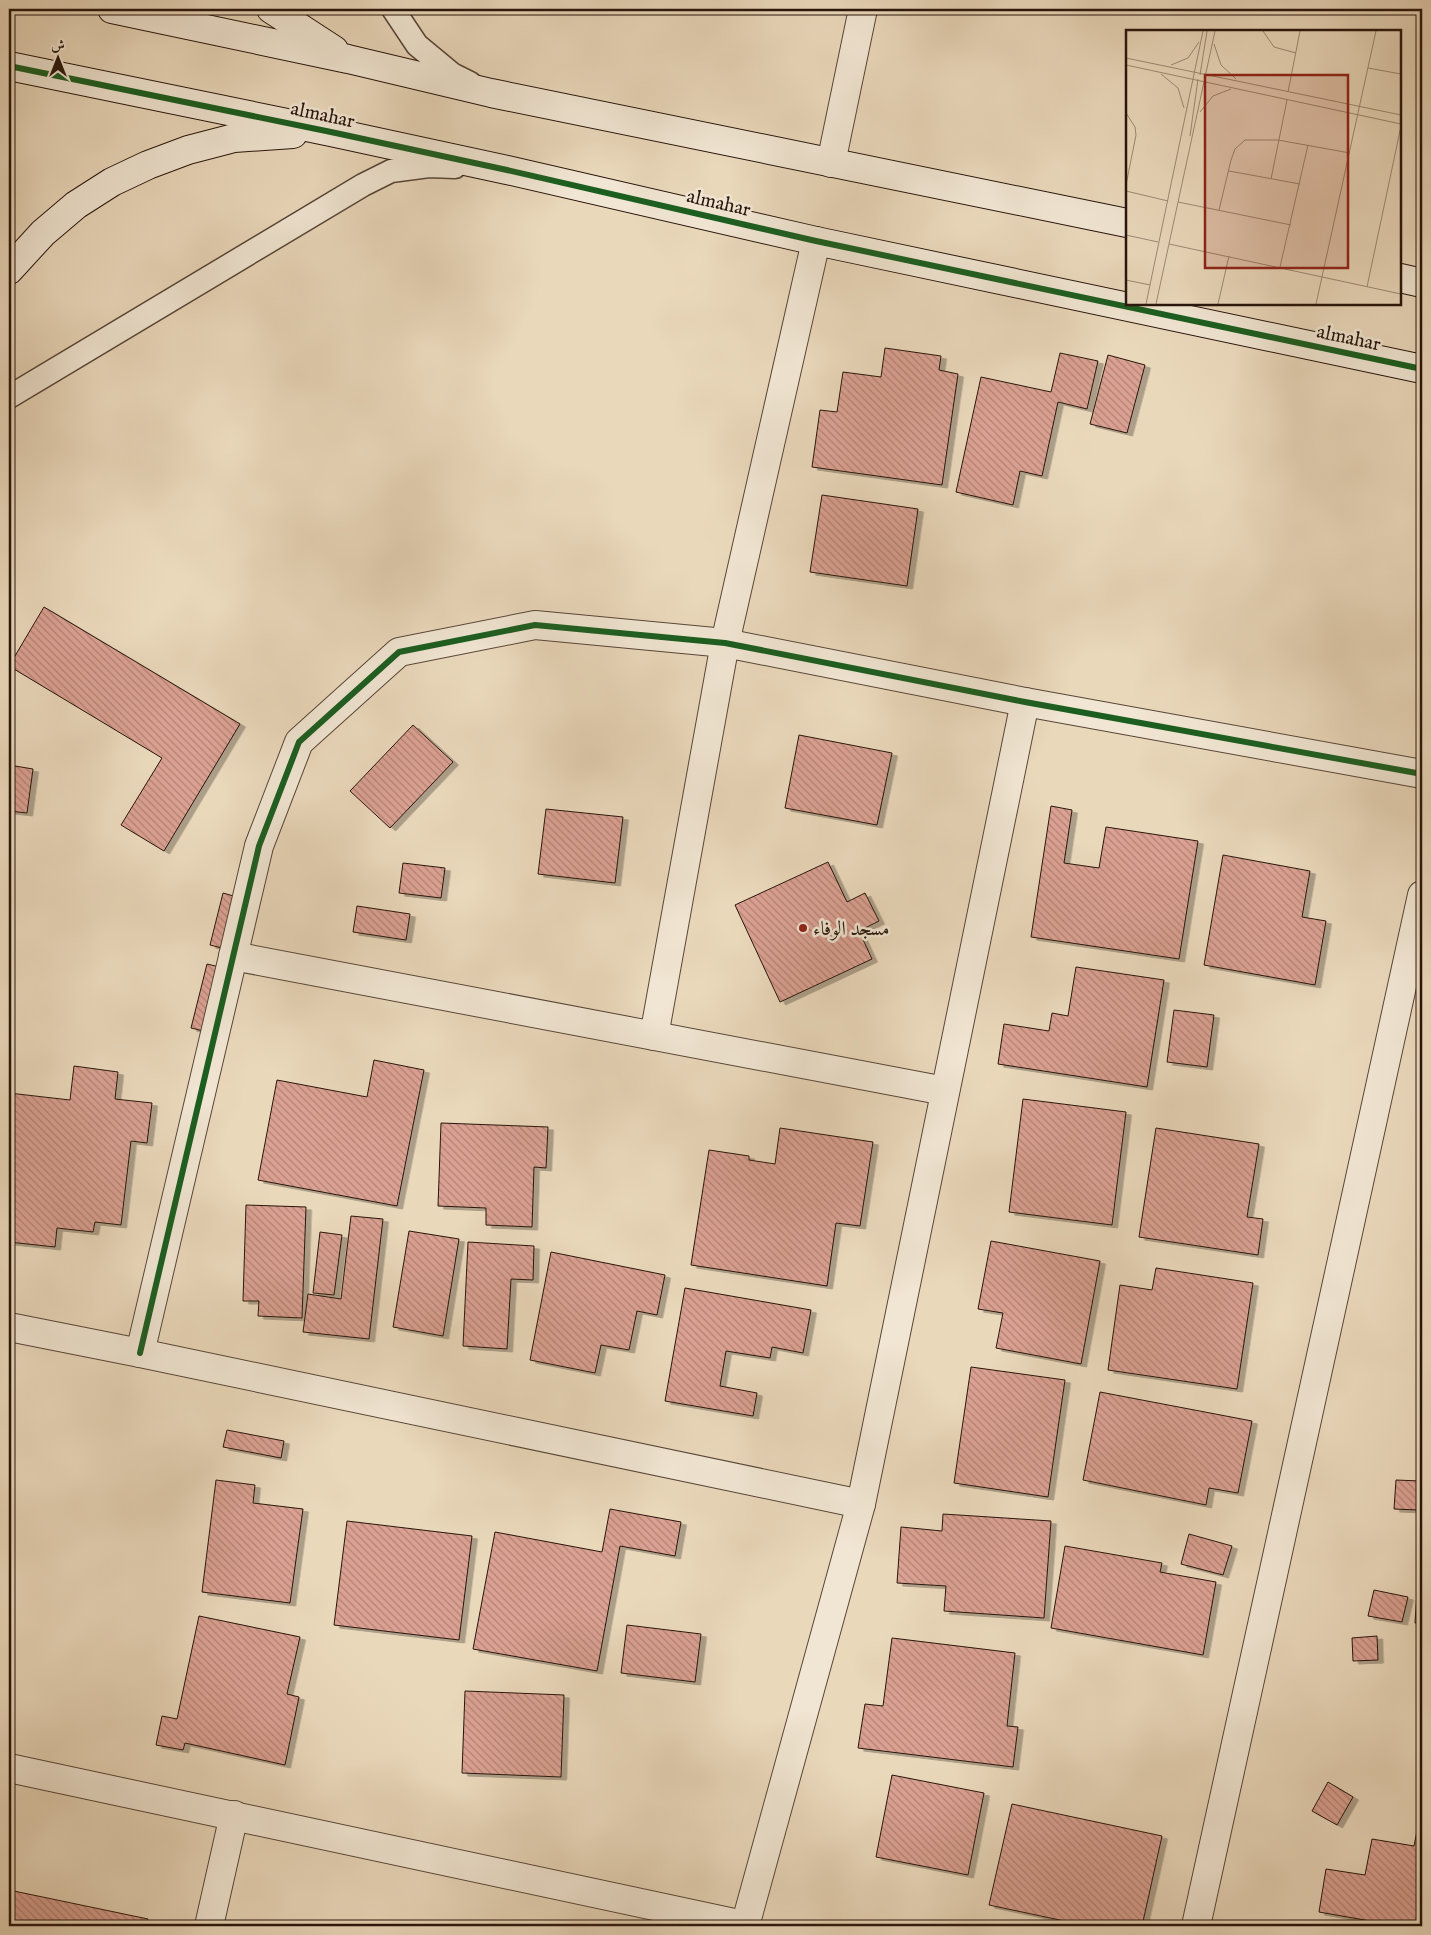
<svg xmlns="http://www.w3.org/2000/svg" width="1431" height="1935" viewBox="0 0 1431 1935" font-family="'IM FELL English',Amiri,serif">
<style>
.building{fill:url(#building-back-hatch);stroke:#28150c;filter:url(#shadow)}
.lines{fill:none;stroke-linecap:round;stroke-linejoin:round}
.lane-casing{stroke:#584638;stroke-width:25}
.street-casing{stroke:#584638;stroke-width:30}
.secondary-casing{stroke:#28150c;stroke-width:30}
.lane{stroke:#f1e6d3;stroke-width:22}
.street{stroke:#f1e6d3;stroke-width:28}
.secondary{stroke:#f1e6d3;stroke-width:28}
.cycleway-casing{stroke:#f1e6d3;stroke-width:9}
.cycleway{stroke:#1b5e20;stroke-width:6}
.poi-dot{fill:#8f2418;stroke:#f1e6d3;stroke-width:2}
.labels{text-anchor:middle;stroke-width:5;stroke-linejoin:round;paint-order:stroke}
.street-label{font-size:20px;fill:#28150c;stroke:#f1e6d3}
.poi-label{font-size:20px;fill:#28150c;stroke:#f1e6d3;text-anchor:start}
.inset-road{fill:none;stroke:#9c8a75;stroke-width:1}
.view{fill:#8f2418;fill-opacity:0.15;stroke:#8f2418;stroke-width:2.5}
.inset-edge{fill:none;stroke:#28150c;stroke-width:2.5}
</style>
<defs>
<pattern id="building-back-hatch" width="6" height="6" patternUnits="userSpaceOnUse" patternTransform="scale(1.25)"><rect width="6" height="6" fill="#dba192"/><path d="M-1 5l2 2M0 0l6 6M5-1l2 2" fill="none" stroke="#b28276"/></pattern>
<filter id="shadow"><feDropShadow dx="5.5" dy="3" stdDeviation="0" flood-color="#0004"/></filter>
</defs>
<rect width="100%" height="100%" fill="#ead8bb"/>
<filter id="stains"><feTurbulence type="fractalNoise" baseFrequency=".004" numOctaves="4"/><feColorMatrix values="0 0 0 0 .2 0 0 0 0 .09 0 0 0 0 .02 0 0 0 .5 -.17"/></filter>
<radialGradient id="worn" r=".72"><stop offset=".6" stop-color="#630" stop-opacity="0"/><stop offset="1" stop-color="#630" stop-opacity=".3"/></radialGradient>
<!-- building -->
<g class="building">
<path d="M 885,348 L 941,356 L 939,370 L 958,374 L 942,485 L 812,467 L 820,410 L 837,412 L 843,372 L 881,377 Z"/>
<path d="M 1060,353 L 1098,361 L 1087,409 L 1058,402 L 1042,476 L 1020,471 L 1013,505 L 956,492 L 981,377 L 1051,392 Z"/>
<path d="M 1108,355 L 1145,365 L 1127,433 L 1090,424 Z"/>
<path d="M 822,495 L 918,509 L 907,586 L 810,572 Z"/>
<path d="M 44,607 L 240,724 L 164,851 L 121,825 L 162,758 L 9,666 Z"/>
<path d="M 413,725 L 453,762 L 390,828 L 350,791 Z"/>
<path d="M 799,735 L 892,753 L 877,825 L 785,808 Z"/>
<path d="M 9,765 L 33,769 L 27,813 L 9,811 Z"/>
<path d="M 1051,806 L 1072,810 L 1064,863 L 1099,868 L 1106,827 L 1198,841 L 1179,959 L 1031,937 Z"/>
<path d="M 546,809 L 623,817 L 615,883 L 538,874 Z"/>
<path d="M 1223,855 L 1310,871 L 1302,917 L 1326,921 L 1315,985 L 1204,965 Z"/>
<path d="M 828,862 L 847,902 L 865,893 L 879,921 L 859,931 L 872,959 L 780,1002 L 735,905 Z"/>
<path d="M 403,863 L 445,868 L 441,898 L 399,893 Z"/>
<path d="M 223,893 L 244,899 L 230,950 L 210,945 Z"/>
<path d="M 357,906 L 410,914 L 406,940 L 353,932 Z"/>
<path d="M 207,964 L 228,969 L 212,1033 L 191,1028 Z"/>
<path d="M 1076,967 L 1164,980 L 1147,1087 L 998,1064 L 1004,1024 L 1049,1031 L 1052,1013 L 1068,1016 Z"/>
<path d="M 1174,1010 L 1214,1015 L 1207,1067 L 1167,1062 Z"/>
<path d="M 374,1060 L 424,1070 L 397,1206 L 258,1180 L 277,1080 L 367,1097 Z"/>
<path d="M 74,1066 L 118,1072 L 115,1099 L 152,1103 L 147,1143 L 131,1141 L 121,1225 L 95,1222 L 93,1232 L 57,1228 L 55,1247 L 9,1242 L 9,1093 L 70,1100 Z"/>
<path d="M 1023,1099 L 1126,1112 L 1112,1225 L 1009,1212 Z"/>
<path d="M 441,1123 L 548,1127 L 546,1168 L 534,1167 L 532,1227 L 486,1225 L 486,1208 L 438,1206 Z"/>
<path d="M 780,1128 L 873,1142 L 860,1226 L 836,1223 L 827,1286 L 691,1265 L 709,1150 L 749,1156 L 749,1160 L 775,1164 Z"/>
<path d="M 1156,1128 L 1259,1144 L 1247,1217 L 1263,1219 L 1258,1255 L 1139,1237 Z"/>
<path d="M 246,1205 L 306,1207 L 302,1318 L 258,1316 L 259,1301 L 243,1301 Z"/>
<path d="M 351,1216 L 383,1219 L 369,1339 L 303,1332 L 308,1294 L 341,1299 Z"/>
<path d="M 409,1231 L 459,1239 L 443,1336 L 393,1327 Z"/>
<path d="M 320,1232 L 342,1235 L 334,1295 L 313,1293 Z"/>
<path d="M 991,1241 L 1100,1261 L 1081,1364 L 996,1348 L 1003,1313 L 978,1309 Z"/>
<path d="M 468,1242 L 534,1246 L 533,1280 L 511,1279 L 507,1349 L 463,1346 Z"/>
<path d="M 551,1252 L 665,1275 L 657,1315 L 637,1311 L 629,1350 L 601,1345 L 595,1373 L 530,1360 Z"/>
<path d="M 1156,1268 L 1253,1283 L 1237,1389 L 1108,1370 L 1120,1285 L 1152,1290 Z"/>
<path d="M 685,1288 L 811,1310 L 803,1353 L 772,1347 L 770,1358 L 726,1351 L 720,1386 L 757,1393 L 753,1416 L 665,1401 Z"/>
<path d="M 971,1367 L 1065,1380 L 1048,1497 L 954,1483 Z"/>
<path d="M 1100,1392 L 1252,1421 L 1238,1493 L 1209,1488 L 1206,1505 L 1083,1480 Z"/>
<path d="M 227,1430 L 284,1441 L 281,1458 L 223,1447 Z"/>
<path d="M 216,1480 L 255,1485 L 253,1503 L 303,1509 L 290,1603 L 202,1592 Z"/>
<path d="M 1396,1480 L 1420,1481 L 1418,1510 L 1394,1509 Z"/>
<path d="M 610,1509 L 681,1522 L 675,1556 L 620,1546 L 597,1671 L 473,1649 L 495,1532 L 602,1552 Z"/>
<path d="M 943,1514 L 1051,1521 L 1044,1618 L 944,1611 L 946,1586 L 897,1583 L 901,1527 L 942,1531 Z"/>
<path d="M 347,1521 L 472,1536 L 459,1640 L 334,1625 Z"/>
<path d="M 1189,1534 L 1232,1546 L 1223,1575 L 1181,1564 Z"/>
<path d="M 1065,1546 L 1162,1563 L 1160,1572 L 1216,1582 L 1203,1655 L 1051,1628 Z"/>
<path d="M 1418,1576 L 1422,1576 L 1422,1623 L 1415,1623 Z"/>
<path d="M 1374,1590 L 1408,1597 L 1402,1622 L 1368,1616 Z"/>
<path d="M 199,1616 L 300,1637 L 287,1694 L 299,1697 L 285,1765 L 185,1743 L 183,1750 L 156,1745 L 162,1716 L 177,1719 Z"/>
<path d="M 627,1625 L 701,1634 L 695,1682 L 621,1673 Z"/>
<path d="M 1377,1636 L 1378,1660 L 1353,1661 L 1352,1638 Z"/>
<path d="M 892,1638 L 1015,1653 L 1007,1726 L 1018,1727 L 1013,1767 L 858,1748 L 865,1704 L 883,1706 Z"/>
<path d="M 465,1691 L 564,1695 L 561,1777 L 462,1773 Z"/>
<path d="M 892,1775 L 984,1793 L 968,1875 L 876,1857 Z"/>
<path d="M 1328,1782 L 1353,1797 L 1337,1825 L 1312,1811 Z"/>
<path d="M 1012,1804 L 1162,1836 L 1142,1926 L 1088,1926 L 989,1905 Z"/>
<path d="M 1421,1811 L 1422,1926 L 1399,1926 L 1319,1912 L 1326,1869 L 1365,1875 L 1372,1839 L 1414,1846 Z"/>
<path d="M 9,1890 L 148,1919 L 146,1926 L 9,1926 Z"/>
</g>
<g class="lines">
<defs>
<g id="lane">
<path d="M 393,9 L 417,45 L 452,74 L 470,83"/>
<path d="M 9,397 L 363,185 L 391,171 L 429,166 L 455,167"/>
</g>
<g id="street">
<path d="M 831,163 L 863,9"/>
<path d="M 233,956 L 945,1091"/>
<path d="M 654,1036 L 725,643 L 816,241"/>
<path d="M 9,1327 L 140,1353 L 861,1504"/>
<path d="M 140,1353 L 259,846 L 299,742 L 399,652 L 535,625 L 725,643 L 1025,702 L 1422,774"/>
<path d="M 9,1768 L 748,1926"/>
<path d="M 209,1926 L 234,1815"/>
<path d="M 745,1926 L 861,1504 L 1025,702"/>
<path d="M 1196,1926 L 1422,895"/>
</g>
<g id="secondary">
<path d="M 112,9 L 348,59 L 491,93 L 1127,223"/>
<path d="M 271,9 L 334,50"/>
<path d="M 9,66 L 331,132 L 507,170 L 816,241 L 1422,369"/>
<path d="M 9,270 L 43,233 L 76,205 L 112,182 L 148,165 L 188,150 L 234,138 L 293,134"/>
<path d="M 1400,278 L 1422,283"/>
</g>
</defs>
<!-- lane casing -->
<use href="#lane" class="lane-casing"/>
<!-- street casing -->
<use href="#street" class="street-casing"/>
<!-- secondary casing -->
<use href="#secondary" class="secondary-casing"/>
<!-- lane -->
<use href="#lane" class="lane"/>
<!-- street -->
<use href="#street" class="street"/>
<!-- secondary -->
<use href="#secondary" class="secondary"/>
<defs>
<g id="cycleway">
<path d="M 9,66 L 331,132 L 507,170 L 816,241 L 1422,369"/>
<path d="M 140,1353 L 259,846 L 299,742 L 399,652 L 535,625 L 725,643 L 1025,702 L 1422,774"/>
</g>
</defs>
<!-- cycleway casing -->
<use href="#cycleway" class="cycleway-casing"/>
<!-- cycleway -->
<use href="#cycleway" class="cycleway"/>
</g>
<!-- markers -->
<circle class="poi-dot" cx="803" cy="928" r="5"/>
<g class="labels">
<!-- street labels -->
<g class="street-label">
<text transform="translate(323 114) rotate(12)" y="7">almahar</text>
<text transform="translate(719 202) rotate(13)" y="7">almahar</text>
<text transform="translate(1349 337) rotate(12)" y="7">almahar</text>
</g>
<!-- poi labels -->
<g class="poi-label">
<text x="813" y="935">مسجد الوفاء</text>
</g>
</g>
<!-- overview -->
<g transform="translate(1126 30)">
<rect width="275" height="275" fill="#ead8bb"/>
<path class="inset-road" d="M 137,1 L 148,17 L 170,23M 88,14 L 95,35 L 110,49M 0,28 L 275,85M 0,35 L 275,94M 45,35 L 62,28 L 73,12M 242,38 L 275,44M 35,44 L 52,58 L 58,78M 74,45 L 81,1M 162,62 L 174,1M 74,82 L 87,66 L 105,59M 0,83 L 9,97 L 10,105 L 0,155M 64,106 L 72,49M 103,141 L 174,154M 145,149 L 161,70M 0,161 L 42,171M 52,172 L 165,195M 93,180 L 105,130 L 109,119 L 119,110 L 152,110 L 224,123M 0,205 L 32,212M 43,214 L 275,264M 154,237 L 182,115M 0,250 L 24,255M 241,257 L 275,96M 20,274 L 77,1M 30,274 L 89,1M 92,274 L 103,226M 190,274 L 250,1"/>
<path class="view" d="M 79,45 L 222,45 L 222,238 L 79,238 Z"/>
<rect width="275" height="275" class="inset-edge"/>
</g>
<!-- margin -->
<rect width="1431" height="1935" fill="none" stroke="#ead8bb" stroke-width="30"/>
<rect x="10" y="10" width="1411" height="1915" fill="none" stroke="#28150c" stroke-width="2.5"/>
<rect x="15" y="15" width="1401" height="1905" fill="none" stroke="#28150c"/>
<!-- north arrow -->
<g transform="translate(58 58)" stroke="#f1e6d3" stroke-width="4" paint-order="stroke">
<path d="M0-4L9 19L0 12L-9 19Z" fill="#28150c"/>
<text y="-8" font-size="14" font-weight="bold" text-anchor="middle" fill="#28150c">ش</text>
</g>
<rect width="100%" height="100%" filter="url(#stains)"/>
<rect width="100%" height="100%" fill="url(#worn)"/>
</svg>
